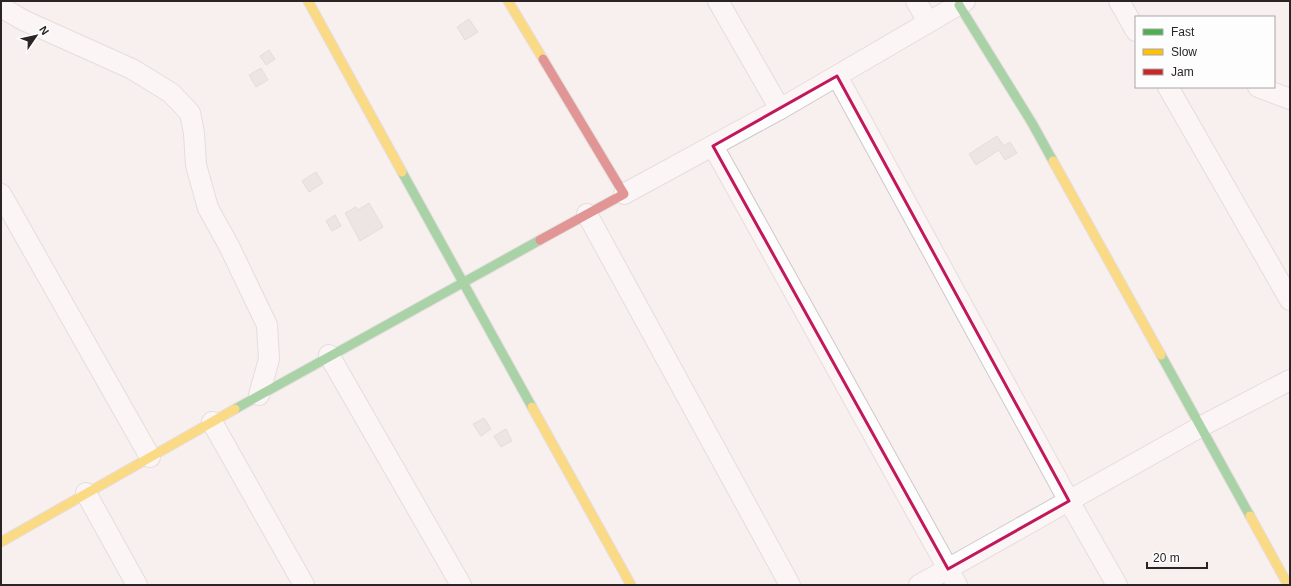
<svg xmlns="http://www.w3.org/2000/svg" width="1291" height="586" viewBox="0 0 1291 586" font-family="Arial,sans-serif">
<style>
.building{fill:#dfd8d8;stroke:#cdc6c6}
.lines{fill:none;stroke-linecap:round;stroke-linejoin:round}
.street-casing{stroke:#d0c8c8;stroke-width:22}
.fast-casing{stroke:#d0c8c8;stroke-width:11}
.slow-casing{stroke:#d0c8c8;stroke-width:11}
.jam-casing{stroke:#d0c8c8;stroke-width:11}
.street{stroke:#fefdfd;stroke-width:20}
.fast{stroke:#4caf50;stroke-width:9}
.slow{stroke:#ffc107;stroke-width:9}
.jam{stroke:#c62828;stroke-width:9}
.marked{fill:none;stroke:#c2185b;stroke-width:3;stroke-linejoin:round}
</style>
<rect width="100%" height="100%" fill="#f8efef"/>
<!-- building -->
<g class="building">
<path d="M 469,19 L 478,32 L 465,40 L 457,27 Z"/>
<path d="M 269,50 L 275,59 L 266,65 L 260,56 Z"/>
<path d="M 261,68 L 268,80 L 256,87 L 249,75 Z"/>
<path d="M 997,136 L 1004,146 L 1010,142 L 1017,153 L 1005,160 L 999,150 L 976,165 L 969,154 Z"/>
<path d="M 316,172 L 323,183 L 309,192 L 302,181 Z"/>
<path d="M 369,203 L 383,227 L 360,241 L 345,213 L 356,207 L 358,210 Z"/>
<path d="M 335,215 L 341,226 L 332,231 L 326,221 Z"/>
<path d="M 484,418 L 491,429 L 481,436 L 473,424 Z"/>
<path d="M 506,429 L 512,441 L 501,447 L 494,436 Z"/>
</g>
<g class="lines">
<defs>
<g id="street">
<path d="M 718,1 L 780,109"/>
<path d="M 916,1 L 928,22"/>
<path d="M 1119,1 L 1136,31"/>
<path d="M 1,7 L 23,20 L 132,69 L 171,93 L 190,113 L 194,133 L 196,165 L 208,208 L 229,246 L 267,325 L 269,359 L 259,395"/>
<path d="M 837,76 L 1069,501 L 1117,585"/>
<path d="M 1168,87 L 1290,300"/>
<path d="M 1258,87 L 1290,99"/>
<path d="M 713,146 L 957,585"/>
<path d="M 1,194 L 150,457"/>
<path d="M 624,194 L 780,109 L 965,1"/>
<path d="M 587,214 L 790,585"/>
<path d="M 329,355 L 461,585"/>
<path d="M 212,422 L 304,585"/>
<path d="M 86,493 L 137,585"/>
<path d="M 919,585 L 1200,427 L 1290,380"/>
</g>
<g id="fast">
<path d="M 959,5 L 1032,123 L 1053,161"/>
<path d="M 402,172 L 532,407"/>
<path d="M 1161,355 L 1250,516"/>
<path d="M 235,409 L 540,240"/>
</g>
<g id="slow">
<path d="M 308,1 L 402,172"/>
<path d="M 508,1 L 543,59"/>
<path d="M 1053,161 L 1161,355"/>
<path d="M 532,407 L 631,585"/>
<path d="M 1250,516 L 1288,585"/>
<path d="M 1,542 L 235,409"/>
</g>
<path id="jam" d="M 540,240 L 624,194 L 543,59"/>
</defs>
<!-- street casing -->
<use href="#street" class="street-casing"/>
<!-- fast casing -->
<use href="#fast" class="fast-casing"/>
<!-- slow casing -->
<use href="#slow" class="slow-casing"/>
<!-- jam casing -->
<use href="#jam" class="jam-casing"/>
<!-- street -->
<use href="#street" class="street"/>
<!-- fast -->
<use href="#fast" class="fast"/>
<!-- slow -->
<use href="#slow" class="slow"/>
<!-- jam -->
<use href="#jam" class="jam"/>
</g>
<!-- marked area -->
<path d="M0 0H1291V586H0ZM 837,76 L 1069,501 L 948,569 L 713,146 Z" fill="#f8efef" fill-opacity=".55" fill-rule="evenodd"/>
<path class="marked" d="M 837,76 L 1069,501 L 948,569 L 713,146 Z"/>
<!-- border -->
<rect width="1291" height="586" fill="none" stroke="#2a2424" stroke-width="4"/>
<!-- legend -->
<rect x="1135" y="16" width="140" height="72" fill="#fdfdfd" stroke="#a9a6a6"/>
<rect x="1143" y="29" width="20" height="6" fill="#4caf50" stroke="#a9a6a6"/>
<text x="1171" y="36" font-size="12" fill="#2a2424">Fast</text>
<rect x="1143" y="49" width="20" height="6" fill="#ffc107" stroke="#a9a6a6"/>
<text x="1171" y="56" font-size="12" fill="#2a2424">Slow</text>
<rect x="1143" y="69" width="20" height="6" fill="#c62828" stroke="#a9a6a6"/>
<text x="1171" y="76" font-size="12" fill="#2a2424">Jam</text>
<!-- north arrow -->
<g transform="translate(36 36) rotate(56)" stroke="#fdfdfd" stroke-width="3" paint-order="stroke">
<path d="M0-3L7 15L0 10L-7 15Z" fill="#2a2424"/>
<text y="-6" font-size="11" font-weight="bold" text-anchor="middle" fill="#2a2424">N</text>
</g>
<!-- scale -->
<path d="M1147 562v6h60v-6" fill="none" stroke="#2a2424" stroke-width="2"/>
<text x="1153" y="562" font-size="12" fill="#2a2424" stroke="#fdfdfd" stroke-width="3" paint-order="stroke">20 m</text>
</svg>
